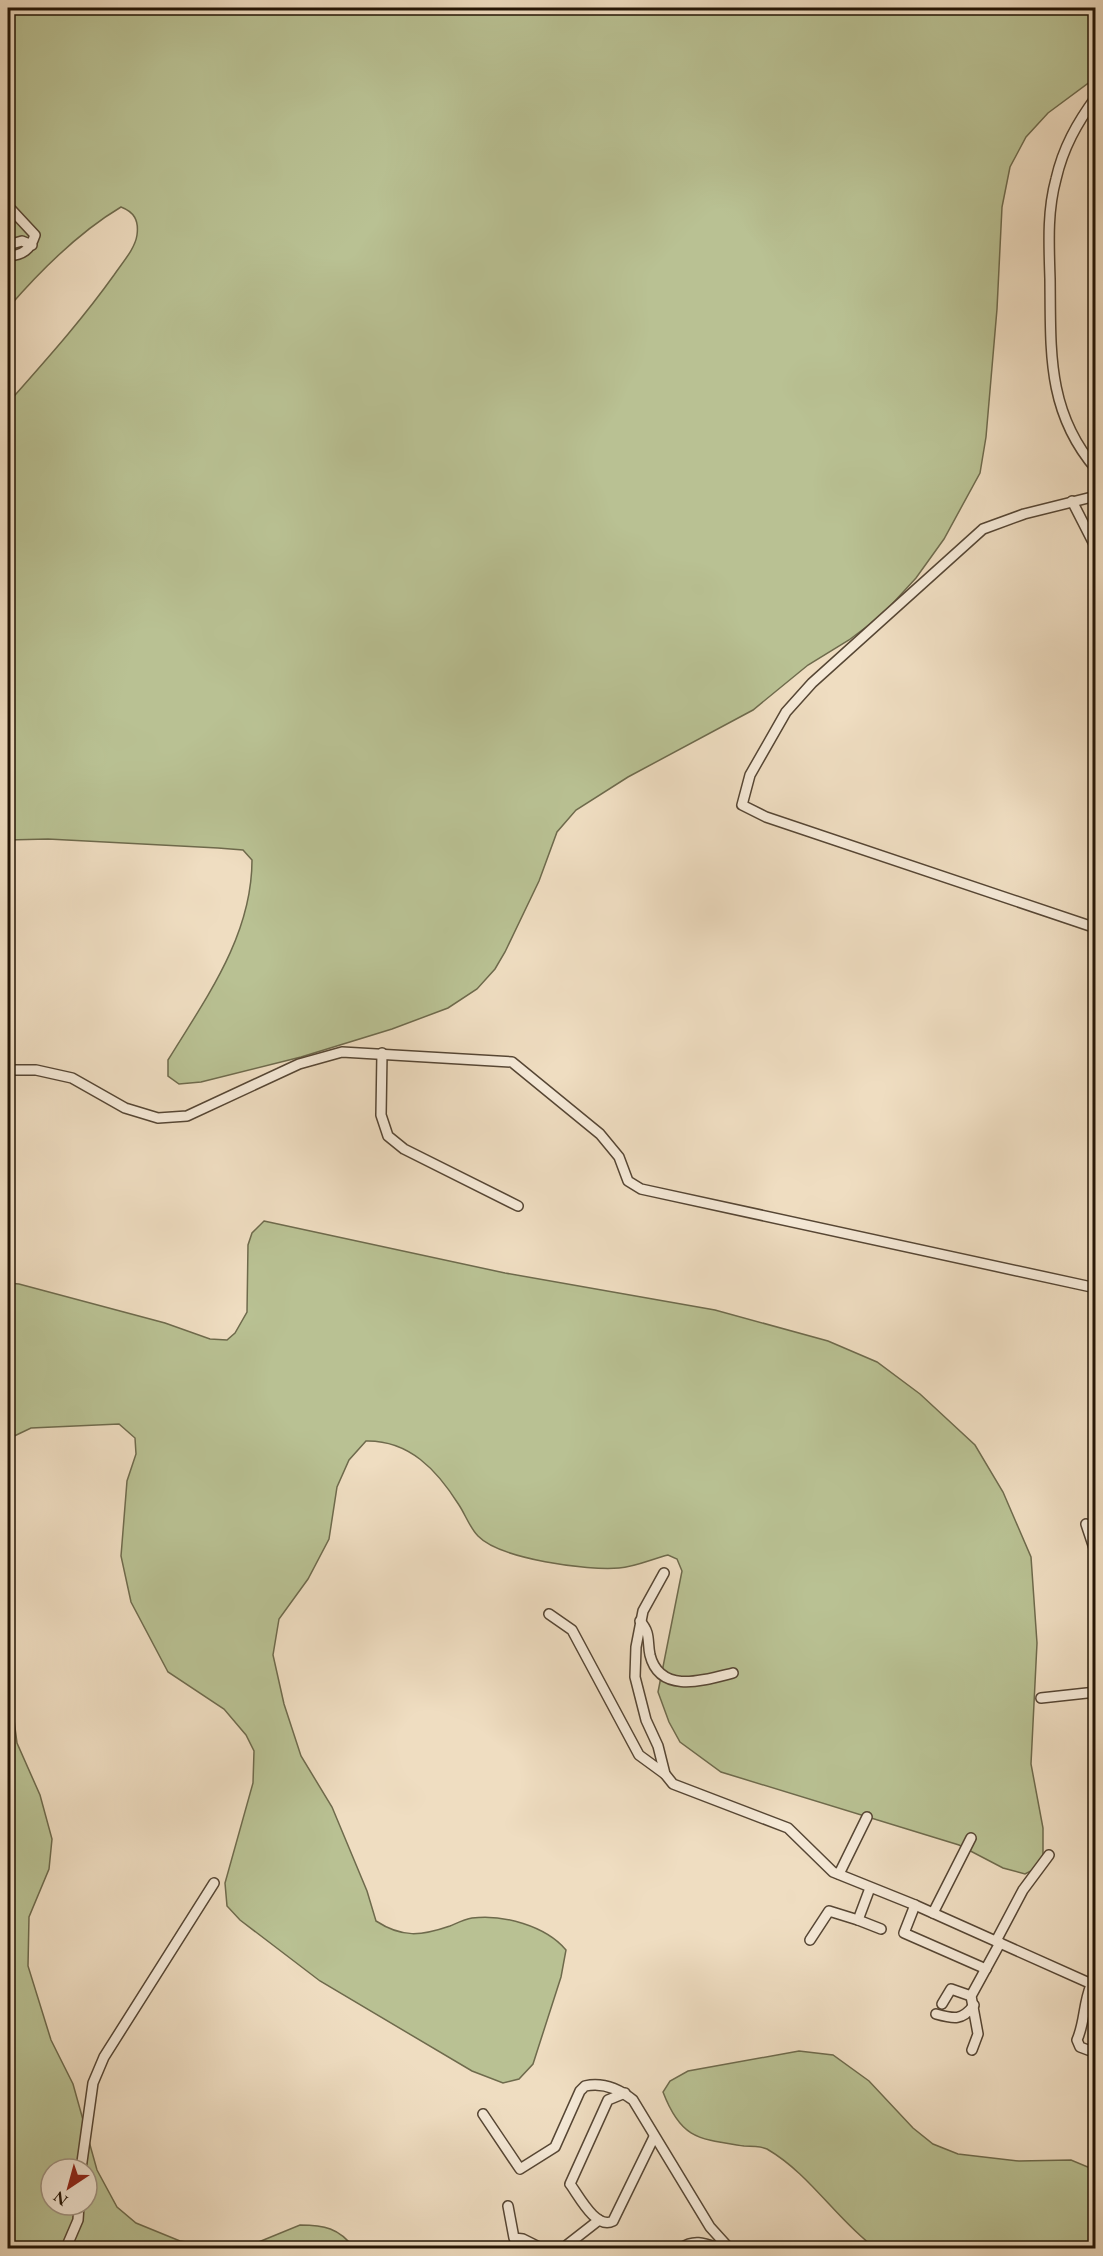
<svg xmlns="http://www.w3.org/2000/svg" width="1103" height="2256" viewBox="0 0 1103 2256" font-family="'EB Garamond',serif">
<style>
.green{fill:#b9c193;stroke:#6e6a4c;stroke-width:1.5;fill-rule:evenodd}
.lines{fill:none;stroke-linecap:round;stroke-linejoin:round}
.minor-casing{stroke:#564634;stroke-width:12}
.minor{stroke:#f5e9d7;stroke-width:9}
</style>
<rect width="100%" height="100%" fill="#efddc1"/>
<filter id="stains"><feTurbulence type="fractalNoise" baseFrequency=".00333" numOctaves="4"/><feColorMatrix values="0 0 0 0 .2 0 0 0 0 .09 0 0 0 0 .02 0 0 0 .5 -.17"/></filter>
<radialGradient id="worn" r=".72"><stop offset=".6" stop-color="#630" stop-opacity="0"/><stop offset="1" stop-color="#630" stop-opacity=".3"/></radialGradient>
<!-- green -->
<g class="green">
<path d="M 8,8 L 1095,8 L 1095,78 L 1048,113 L 1026,137 L 1010,167 L 1002,207 L 997,309 L 986,437 L 980,473 L 944,539 L 916,578 L 882,615 L 849,640 L 808,665 L 753,710 L 628,777 L 576,810 L 557,832 L 539,881 L 505,952 L 495,969 L 477,989 L 448,1008 L 392,1029 L 301,1057 L 201,1082 L 179,1084 L 168,1076 L 168,1060 C 206,998 252,936 252,860 L 243,850 L 218,848 L 48,839 L 8,840 L 8,403 C 45,361 82,320 114,275 C 122,263 135,249 137,235 C 139,220 134,212 121,207 C 79,232 40,271 8,308 Z"/>
<path d="M 264,1221 L 505,1273 L 715,1310 L 828,1341 L 877,1362 L 920,1394 L 975,1445 L 1003,1492 L 1031,1557 L 1037,1643 L 1031,1764 L 1043,1828 L 1043,1859 L 1037,1868 L 1025,1874 L 1003,1868 L 959,1845 L 721,1772 L 680,1742 L 669,1722 L 658,1692 L 682,1571 L 677,1559 L 668,1555 C 652,1559 635,1567 619,1568 C 588,1571 500,1559 478,1536 C 470,1528 465,1514 459,1505 C 437,1470 409,1440 366,1441 L 349,1460 L 337,1487 L 329,1539 L 308,1579 L 279,1619 L 273,1655 L 284,1704 L 301,1756 L 332,1807 L 367,1891 L 376,1921 C 402,1938 421,1936 450,1926 C 457,1923 465,1919 472,1918 C 503,1914 546,1926 566,1950 L 561,1977 L 533,2064 L 519,2079 L 503,2083 L 472,2071 L 320,1981 L 240,1920 L 227,1906 L 225,1883 L 253,1783 L 254,1751 L 246,1735 L 224,1709 L 168,1672 L 131,1602 L 121,1556 L 127,1481 L 136,1454 L 135,1438 L 119,1424 L 31,1428 L 8,1439 L 8,1283 L 19,1284 L 165,1323 L 210,1339 L 227,1340 L 235,1333 L 247,1312 L 248,1245 L 252,1233 Z"/>
<path d="M 8,1673 L 17,1743 L 40,1795 L 52,1839 L 49,1869 L 29,1917 L 28,1966 L 51,2040 L 73,2084 L 97,2170 L 117,2207 L 136,2223 L 180,2241 L 223,2248 L 8,2248 ZM 51,2169 L 87,2169 L 87,2205 L 51,2205 Z"/>
<path d="M 799,2051 L 833,2055 L 869,2081 L 913,2128 L 933,2144 L 958,2154 L 1019,2161 L 1071,2160 L 1095,2170 L 1095,2248 L 875,2248 C 836,2219 810,2174 767,2149 C 760,2146 751,2146 744,2146 C 698,2139 681,2139 663,2092 L 670,2081 L 688,2071 Z"/>
<path d="M 300,2225 C 324,2225 339,2228 354,2248 L 244,2248 Z"/>
</g>
<g class="lines">
<defs>
<g id="minor">
<path d="M 1096,97 C 1077,123 1063,148 1056,179 C 1047,212 1049,245 1050,279 C 1051,349 1046,411 1096,469"/>
<path d="M 8,206 L 35,235 C 30,250 23,255 8,256"/>
<path d="M 8,245 L 22,241 L 32,245"/>
<path d="M 1096,496 L 1024,514 L 983,529 L 812,683 L 786,712 L 750,775 L 742,805 L 766,817 L 1096,928"/>
<path d="M 1072,501 L 1096,548"/>
<path d="M 382,1053 L 381,1115 L 388,1136 L 404,1149 L 518,1206"/>
<path d="M 8,1070 L 36,1070 L 72,1078 L 125,1108 L 158,1118 L 187,1116 L 299,1064 L 342,1052 L 512,1062 L 600,1134 L 619,1157 L 628,1181 L 641,1189 L 1096,1288"/>
<path d="M 1086,1524 L 1096,1554"/>
<path d="M 664,1573 L 643,1611 L 636,1647 L 635,1677 L 646,1720 L 658,1746 L 665,1774 L 673,1784 L 788,1828 L 833,1872 L 915,1905 L 1096,1986"/>
<path d="M 549,1614 L 572,1630 L 639,1755 L 665,1774"/>
<path d="M 640,1621 C 651,1633 647,1641 650,1655 C 660,1695 705,1680 733,1673"/>
<path d="M 1041,1698 L 1096,1692"/>
<path d="M 839,1874 L 867,1817"/>
<path d="M 915,1905 L 904,1933 L 986,1969"/>
<path d="M 933,1913 L 971,1838"/>
<path d="M 858,1920 L 881,1929"/>
<path d="M 810,1940 L 829,1911 L 858,1920 L 870,1888"/>
<path d="M 996,1941 L 1023,1890 L 1049,1855"/>
<path d="M 1091,1985 C 1083,2005 1085,2022 1077,2040 L 1080,2047 L 1096,2053"/>
<path d="M 942,2004 L 951,1989 L 971,1996"/>
<path d="M 936,2014 C 954,2019 962,2021 974,2005"/>
<path d="M 972,2050 L 978,2034 L 971,1996 L 1000,1943"/>
<path d="M 625,2093 L 608,2100 L 570,2184 C 579,2196 596,2230 613,2221 L 654,2137"/>
<path d="M 483,2114 L 520,2169 L 555,2147 L 580,2091 L 585,2086 C 603,2082 619,2089 633,2100 L 710,2227 L 729,2248"/>
<path d="M 81,2169 L 93,2083 L 104,2057 L 214,1883"/>
<path d="M 508,2206 L 514,2238 L 523,2239 L 541,2248"/>
<path d="M 66,2248 L 78,2220 L 79,2205"/>
<path d="M 567,2248 L 567,2245 L 599,2220"/>
<path d="M 681,2248 C 694,2239 704,2243 718,2248"/>
</g>
</defs>
<!-- minor casing -->
<use href="#minor" class="minor-casing"/>
<!-- minor -->
<use href="#minor" class="minor"/>
</g>
<!-- margin -->
<rect width="1103" height="2256" fill="none" stroke="#efddc1" stroke-width="30"/>
<rect x="9" y="9" width="1085" height="2238" fill="none" stroke="#231405" stroke-width="3"/>
<rect x="15" y="15" width="1073" height="2226" fill="none" stroke="#231405" stroke-width="1.5"/>
<!-- north arrow -->
<g transform="translate(69 2187) rotate(216)"><circle r="28" fill="#f5e9d7" stroke="#a19483" stroke-width="1.5"/>
<path d="M0-4.5L10 22L0 15L-10 22Z" fill="#8f2418"/>
<text y="-9" font-size="16" font-weight="bold" text-anchor="middle" fill="#231405">N</text>
</g>
<rect width="100%" height="100%" filter="url(#stains)"/>
<rect width="100%" height="100%" fill="url(#worn)"/>
</svg>
